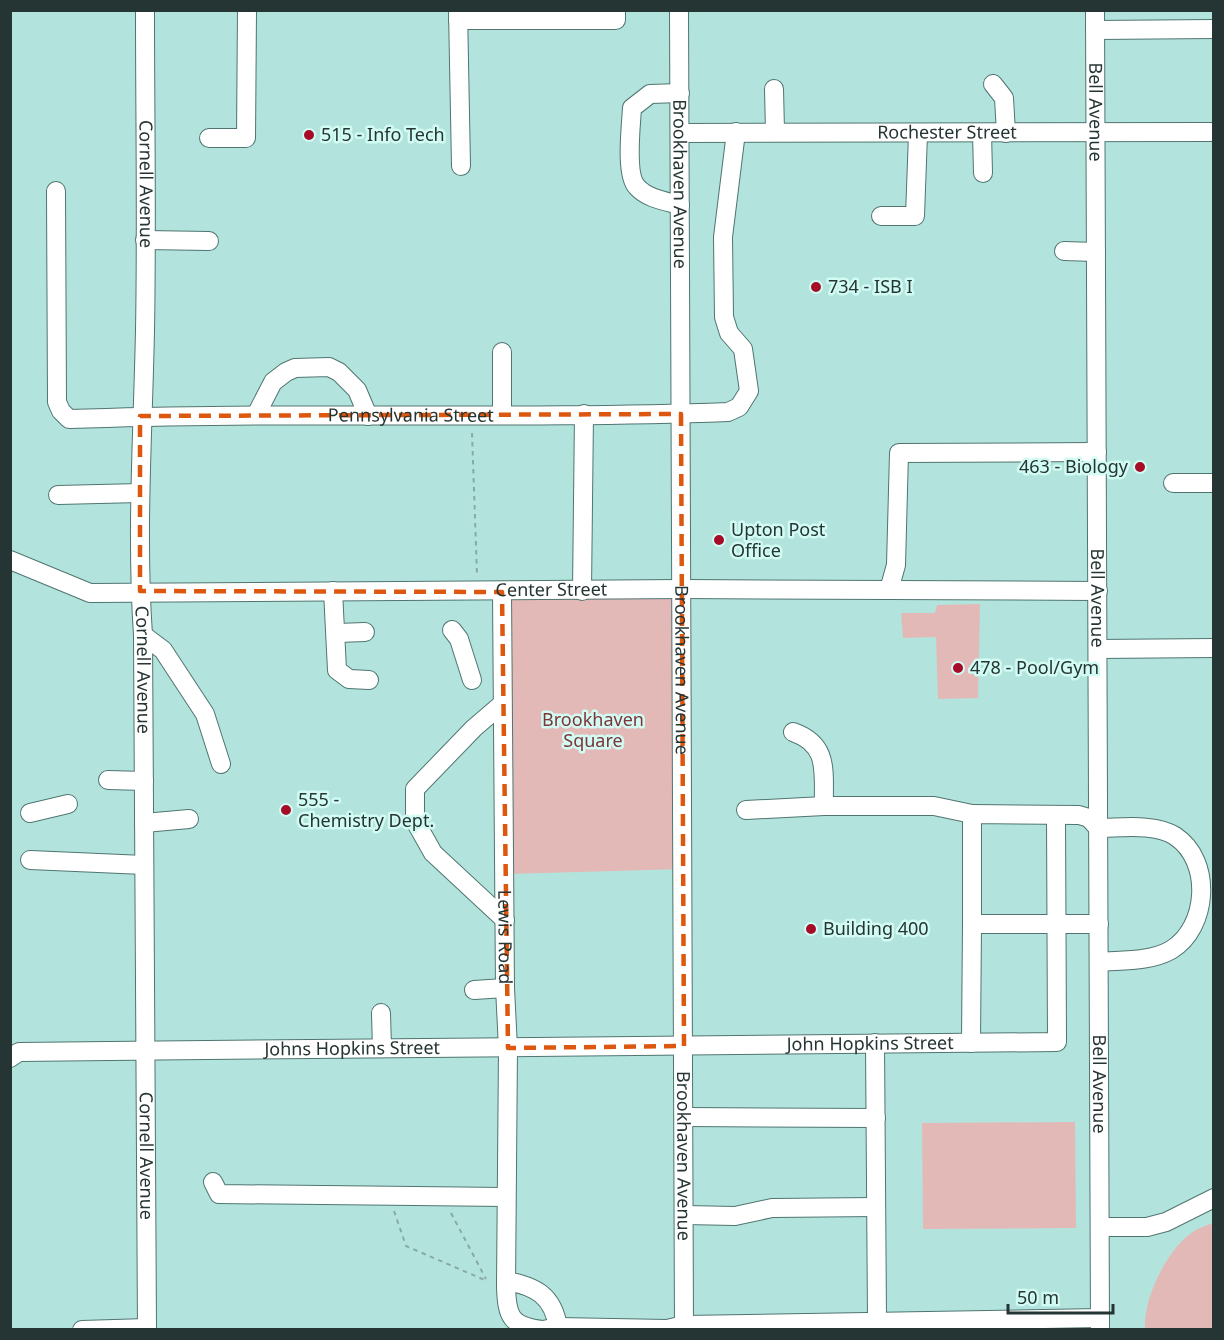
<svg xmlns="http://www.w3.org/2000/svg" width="1224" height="1340" viewBox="0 0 1224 1340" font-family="'Noto Sans',sans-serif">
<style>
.built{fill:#b2e4dd}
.green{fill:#e3b9b7}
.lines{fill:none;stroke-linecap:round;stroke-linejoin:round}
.minor-casing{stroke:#507570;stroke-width:20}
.path{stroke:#89a9a4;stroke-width:2;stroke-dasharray:4.5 4.5;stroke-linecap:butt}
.minor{stroke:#fff;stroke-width:18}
.marked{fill:none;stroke:#de570e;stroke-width:4.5;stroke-dasharray:12 8;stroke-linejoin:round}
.poi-dot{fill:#a60c27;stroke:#d2fbf4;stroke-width:2}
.labels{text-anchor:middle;stroke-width:5;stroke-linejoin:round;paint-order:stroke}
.street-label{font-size:18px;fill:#253533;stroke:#d2fbf4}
.poi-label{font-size:18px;fill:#253533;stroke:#d2fbf4;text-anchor:start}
.park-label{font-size:18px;fill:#7c3637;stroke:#d2fbf4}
</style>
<rect width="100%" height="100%" fill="#c5eee7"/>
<!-- built -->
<rect class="built" x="11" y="11" width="1202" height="1318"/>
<!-- green -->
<g class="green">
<path d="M 683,589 L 684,869 L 504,874 L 502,592 Z"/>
<path d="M 980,604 L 978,698 L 938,699 L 936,637 L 903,638 L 901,613 L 935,613 L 937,605 Z"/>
<path d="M 1075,1122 L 1076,1228 L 923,1229 L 922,1123 Z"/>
<path d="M 1213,1223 L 1213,1329 L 1145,1329 C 1143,1298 1168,1246 1196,1230 C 1201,1227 1208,1225 1213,1223 Z"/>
</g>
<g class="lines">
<defs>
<g id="minor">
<path id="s1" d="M 145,10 C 145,117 147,223 145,330 C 143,432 136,533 143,635 L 147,1330"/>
<path d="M 458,10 L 461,166"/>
<path id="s2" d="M 679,10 L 684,1330"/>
<path id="s3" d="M 1095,10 L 1100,1330"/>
<path d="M 458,20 L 616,20 L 616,10"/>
<path d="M 1095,30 L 1214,29"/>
<path d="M 993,84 L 1004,98 L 1006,133"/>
<path d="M 774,89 L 775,131"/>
<path d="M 680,93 L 650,94 L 632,108 C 631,126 625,175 637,187 C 648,199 665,201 680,205"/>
<path id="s4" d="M 680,133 L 1214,132"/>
<path d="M 982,133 L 983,173"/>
<path d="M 209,138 L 246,138 L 247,10"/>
<path id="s5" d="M 56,191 L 57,402 L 61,411 L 69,419 C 289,411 509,420 728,412 L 739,407 L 749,391 L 743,349 L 729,333 L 724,317 L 723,237 L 736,132"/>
<path d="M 881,216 L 915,216 L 918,134"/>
<path d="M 145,240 L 209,241"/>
<path d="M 1064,251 L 1096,252"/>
<path d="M 502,352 L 502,414"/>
<path d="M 256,415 L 273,382 L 286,372 L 295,368 L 329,367 L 339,372 L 357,390 L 368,416"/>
<path d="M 1173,483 L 1214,483"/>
<path d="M 58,495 L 140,493"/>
<path id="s6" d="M 10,560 L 90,593 L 683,589 L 1098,591"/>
<path d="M 889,590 L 896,565 L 899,453 L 1097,452"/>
<path d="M 333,591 L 337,670 L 349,679 L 369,680"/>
<path d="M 582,591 L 584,414"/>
<path id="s7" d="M 502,592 L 505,988 L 508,1048 L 506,1287 C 507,1317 511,1326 542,1330"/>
<path d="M 452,630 L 459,639 L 472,680"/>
<path d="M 337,633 L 365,632"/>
<path d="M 143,635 L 163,650 L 205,714 L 221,764"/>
<path d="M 1098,649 L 1214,648"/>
<path d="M 502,704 L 474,728 L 415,789 L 415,821 L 433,853 L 505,920"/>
<path d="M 793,732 C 830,745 823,772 824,806"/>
<path d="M 108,780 L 144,781"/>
<path d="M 746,810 L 824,806 L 934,806 L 972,814"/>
<path d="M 30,813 L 68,804"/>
<path d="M 144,823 L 189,819"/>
<path d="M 30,860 L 144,865"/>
<path d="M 1099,924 L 972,924 L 972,814 L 1079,815 L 1089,818 L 1098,828 C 1121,828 1155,823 1175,836 C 1213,861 1208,928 1171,950 C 1150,962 1121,960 1099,962"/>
<path d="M 474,990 L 505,988"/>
<path d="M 381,1013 L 382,1048"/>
<path d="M 875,1043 L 877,1320"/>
<path d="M 971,1043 L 972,924"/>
<path id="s8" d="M 10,1058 L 19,1052 L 109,1051 L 1057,1042 L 1056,816"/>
<path d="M 685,1117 L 876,1118"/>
<path d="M 213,1182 L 219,1194 L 506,1197"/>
<path d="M 685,1215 L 735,1216 L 772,1208 L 876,1207"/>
<path d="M 1100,1227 L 1147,1227 L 1166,1222 L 1214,1198"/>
<path d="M 506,1281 C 536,1286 553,1296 558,1327"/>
<path d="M 82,1330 L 147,1328"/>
<path d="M 543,1330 L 558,1327 L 667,1329 L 684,1325 L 1100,1318"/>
</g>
</defs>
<!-- minor casing -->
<use href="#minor" class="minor-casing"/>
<!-- path -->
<g class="path">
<path d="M 472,433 L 477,574"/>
<path d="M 394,1211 L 406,1246 L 487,1281"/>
<path d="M 451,1213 L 486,1279"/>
</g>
<!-- minor -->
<use href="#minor" class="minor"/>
</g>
<!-- marked area -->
<path class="marked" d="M 681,414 L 684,1046 L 508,1048 L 502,592 L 140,591 L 140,416 Z"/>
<!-- markers -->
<g class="poi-dot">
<circle cx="309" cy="135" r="6"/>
<circle cx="816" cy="287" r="6"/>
<circle cx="1140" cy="467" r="6"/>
<circle cx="719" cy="540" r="6"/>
<circle cx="958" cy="668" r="6"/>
<circle cx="286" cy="810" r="6"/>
<circle cx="811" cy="929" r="6"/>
</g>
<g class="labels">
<!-- street labels -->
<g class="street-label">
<text dy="6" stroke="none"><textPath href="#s3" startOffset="102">Bell Avenue</textPath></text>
<text dy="6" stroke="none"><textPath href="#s4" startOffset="267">Rochester Street</textPath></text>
<text dy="6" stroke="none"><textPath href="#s1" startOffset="174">Cornell Avenue</textPath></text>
<text dy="6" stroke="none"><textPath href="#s2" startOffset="174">Brookhaven Avenue</textPath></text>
<text dy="6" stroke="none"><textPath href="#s5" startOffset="574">Pennsylvania Street</textPath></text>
<text dy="6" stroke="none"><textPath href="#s6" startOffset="548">Center Street</textPath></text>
<text dy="6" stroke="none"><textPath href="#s3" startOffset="588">Bell Avenue</textPath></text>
<text dy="6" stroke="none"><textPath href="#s1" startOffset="660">Cornell Avenue</textPath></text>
<text dy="6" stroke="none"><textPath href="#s2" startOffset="660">Brookhaven Avenue</textPath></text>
<text dy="6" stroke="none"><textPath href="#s7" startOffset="345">Lewis Road</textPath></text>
<text dy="6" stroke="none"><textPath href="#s8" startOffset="862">John Hopkins Street</textPath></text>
<text dy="6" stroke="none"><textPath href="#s8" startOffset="344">Johns Hopkins Street</textPath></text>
<text dy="6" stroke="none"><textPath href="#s3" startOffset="1074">Bell Avenue</textPath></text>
<text dy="6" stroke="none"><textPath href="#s1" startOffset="1146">Cornell Avenue</textPath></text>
<text dy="6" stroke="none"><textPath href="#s2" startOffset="1146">Brookhaven Avenue</textPath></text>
</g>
<!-- poi labels -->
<g class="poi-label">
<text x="321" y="141">515 - Info Tech</text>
<text x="828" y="293">734 - ISB I</text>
<text x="1128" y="473" text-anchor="end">463 - Biology</text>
<text x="731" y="536">Upton Post<tspan x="731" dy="21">Office</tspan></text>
<text x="970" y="674">478 - Pool/Gym</text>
<text x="298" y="806">555 -<tspan x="298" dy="21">Chemistry Dept.</tspan></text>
<text x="823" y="935">Building 400</text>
</g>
<!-- park labels -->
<g class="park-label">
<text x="593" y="726">Brookhaven<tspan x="593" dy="21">Square</tspan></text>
</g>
</g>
<!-- border -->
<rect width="1224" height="1340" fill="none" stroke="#253533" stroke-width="24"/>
<!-- scale -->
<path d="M1008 1304v9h105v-9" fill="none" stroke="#253533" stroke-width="3"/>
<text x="1017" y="1304" font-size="18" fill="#253533" stroke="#d2fbf4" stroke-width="4.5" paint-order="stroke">50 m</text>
</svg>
